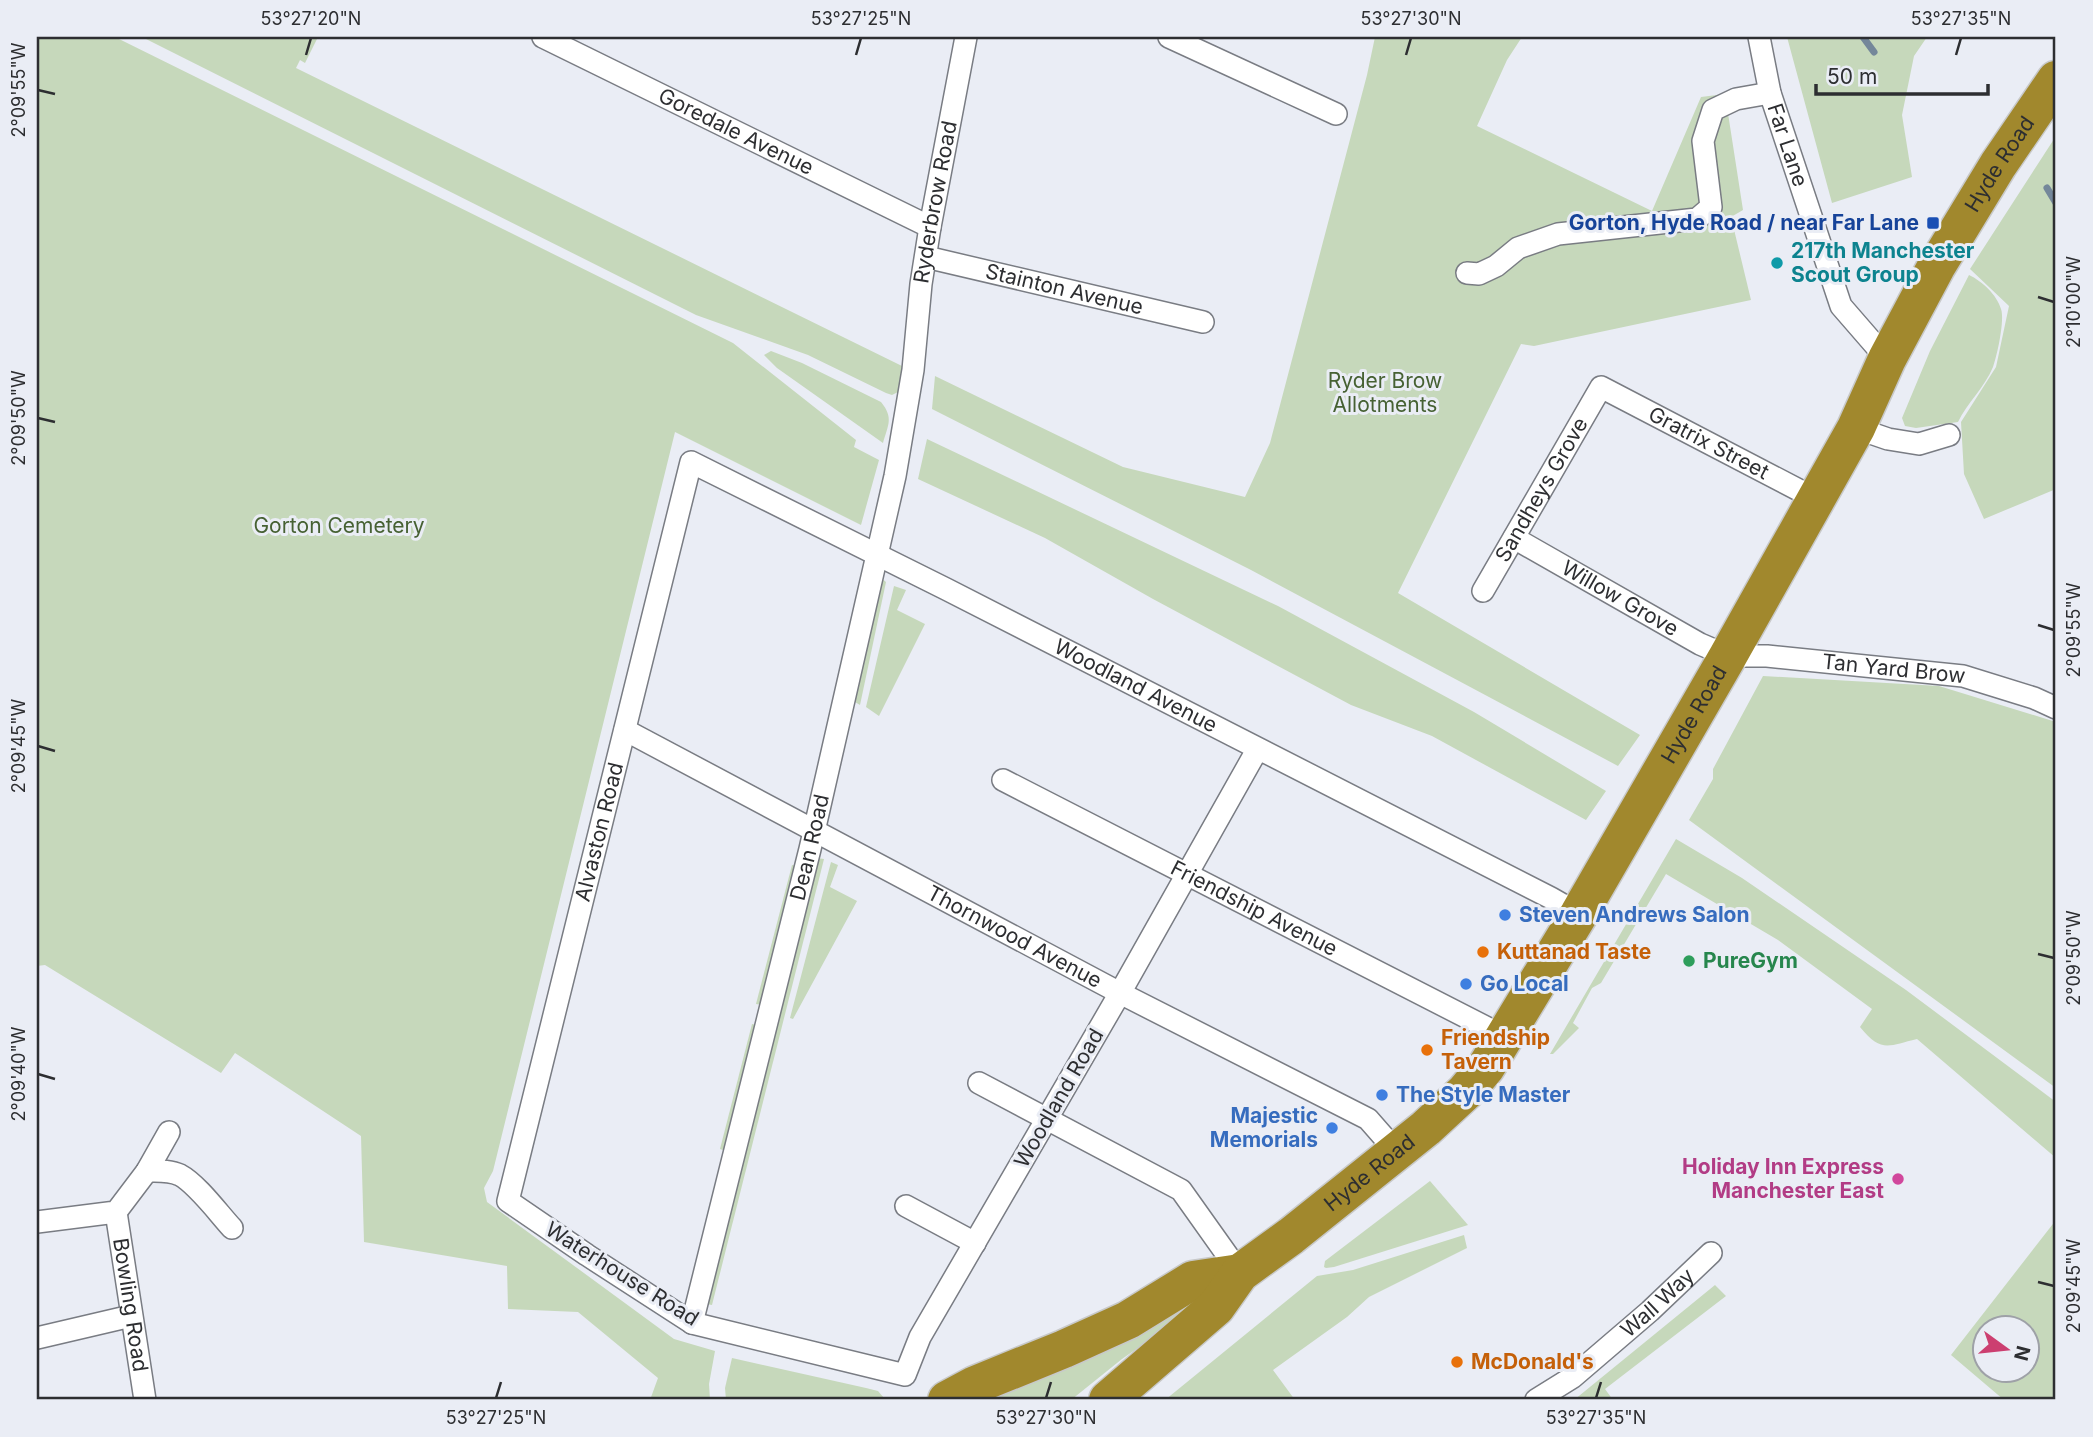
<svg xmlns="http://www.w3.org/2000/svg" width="2093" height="1437" viewBox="0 0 2093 1437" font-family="Inter,sans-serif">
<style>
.green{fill:#c6d8bb;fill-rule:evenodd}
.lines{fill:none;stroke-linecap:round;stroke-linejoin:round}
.stream{stroke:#74879a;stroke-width:7}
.street-casing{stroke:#797c83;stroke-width:24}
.highway-casing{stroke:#c8c9c9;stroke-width:41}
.street{stroke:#fff;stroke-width:21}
.highway{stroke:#a1882d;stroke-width:38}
.ticks{fill:none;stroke:#2d2e31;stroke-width:2.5}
.transit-dot{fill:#1a4fb4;stroke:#eaedf5;stroke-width:2.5}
.culture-dot{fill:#0f9aa8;stroke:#eaedf5;stroke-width:2.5}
.shop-dot{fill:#3f7fe0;stroke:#eaedf5;stroke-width:2.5}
.food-dot{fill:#e8710a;stroke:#eaedf5;stroke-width:2.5}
.leisure-dot{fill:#2e9e5b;stroke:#eaedf5;stroke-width:2.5}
.hotel-dot{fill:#d1479c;stroke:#eaedf5;stroke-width:2.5}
.labels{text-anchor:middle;stroke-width:6;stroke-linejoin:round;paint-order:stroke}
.street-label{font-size:21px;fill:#2d2e31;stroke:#eaedf5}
.transit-label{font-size:21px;font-weight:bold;fill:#164399;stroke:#eaedf5;text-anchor:end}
.culture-label{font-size:21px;font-weight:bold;fill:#0d838f;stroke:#eaedf5;text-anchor:start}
.park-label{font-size:21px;fill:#466133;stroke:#eaedf5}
.shop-label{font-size:21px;font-weight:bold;fill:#366cbe;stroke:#eaedf5;text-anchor:start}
.food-label{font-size:21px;font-weight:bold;fill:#c56008;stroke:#eaedf5;text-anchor:start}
.leisure-label{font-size:21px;font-weight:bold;fill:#27864d;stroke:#eaedf5;text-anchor:start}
.hotel-label{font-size:21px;font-weight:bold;fill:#b23c85;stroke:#eaedf5;text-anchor:end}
.neatline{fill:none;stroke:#2d2e31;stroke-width:2.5}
.ticks-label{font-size:18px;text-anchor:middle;fill:#2d2e31}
</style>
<rect width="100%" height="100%" fill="#eaedf5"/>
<!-- green -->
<g class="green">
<path d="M 37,37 L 115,37 L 733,343 L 856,440 L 854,447 L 879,460 L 861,525 L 675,432 L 493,1171 L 484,1188 L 487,1202 L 674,1339 L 715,1351 L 709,1384 L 710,1400 L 650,1400 L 658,1378 L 578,1312 L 508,1309 L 507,1266 L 364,1242 L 361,1136 L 235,1053 L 221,1073 L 45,965 L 37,966 Z"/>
<path d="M 142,37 L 318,37 L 305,63 L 300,60 L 296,68 L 902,366 L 898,392 L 892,395 L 886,393 L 808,355 L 696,315 Z"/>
<path d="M 1375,37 L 1522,37 L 1507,60 L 1477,126 L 1652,211 L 1701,97 L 1725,94 L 1743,210 L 1731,217 L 1751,300 L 1534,346 L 1521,344 L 1398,593 L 1640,735 L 1618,766 L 1251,570 L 932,409 L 935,376 L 1123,467 L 1245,497 L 1270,443 L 1367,75 Z"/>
<path d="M 1787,37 L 1927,37 L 1914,56 L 1902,115 L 1912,177 L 1832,203 Z"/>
<path d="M 2056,136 L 2056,489 L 1984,519 L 1964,474 L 1961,422 L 1996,367 L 2009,306 L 1970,269 Z"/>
<path d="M 1969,275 C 1982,281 1997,295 2001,309 C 2005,320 1997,356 1993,367 C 1985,387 1967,403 1958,422 L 1916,428 L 1905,426 L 1902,418 L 1930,351 Z"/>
<path d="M 771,351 L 802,363 L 881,402 C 894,418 888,425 883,443 L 777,368 L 764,355 Z"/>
<path d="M 927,439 L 1278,606 L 1474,712 L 1606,791 L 1586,820 L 1432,736 L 1351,705 L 1153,599 L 1045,538 L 918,479 Z"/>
<path d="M 881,578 L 886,582 L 860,705 L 855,702 Z"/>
<path d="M 894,586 L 906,590 L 897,610 L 925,624 L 879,716 L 866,707 Z"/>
<path d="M 1763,676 L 1939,686 L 2056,722 L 2056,1088 L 1689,820 L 1713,779 L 1713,769 Z"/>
<path d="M 1676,839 L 1742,878 L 1906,990 L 2056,1102 L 2056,1158 L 1917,1039 C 1888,1046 1881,1053 1860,1027 L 1872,1009 L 1778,940 L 1666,874 L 1601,983 L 1592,988 L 1573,1023 L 1579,1028 L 1553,1054 L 1550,1054 Z"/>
<path d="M 817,858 L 824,859 L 712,1305 L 706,1304 Z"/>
<path d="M 831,862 L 838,865 L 830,887 L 857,901 L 793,1019 L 790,1018 Z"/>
<path d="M 792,865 L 797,866 L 762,1005 L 756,1004 Z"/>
<path d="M 752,1024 L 757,1025 L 726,1151 L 720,1149 Z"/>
<path d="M 1430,1181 L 1468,1225 L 1334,1267 L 1326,1268 L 1324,1267 L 1325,1261 Z"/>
<path d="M 2056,1220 L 2056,1400 L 2004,1400 L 1951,1355 ZM 1984,1328 L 2026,1328 L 2026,1370 L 1984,1370 Z"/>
<path d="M 1464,1235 L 1467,1248 L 1369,1297 L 1347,1317 L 1273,1370 L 1295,1400 L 1165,1400 L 1317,1276 L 1353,1270 Z"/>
<path d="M 1715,1285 L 1726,1296 L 1605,1389 L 1613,1400 L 1574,1400 Z"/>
<path d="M 1204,1292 L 1208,1299 L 1122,1359 L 1071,1400 L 981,1400 Z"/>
<path d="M 732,1358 L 866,1388 L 878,1391 L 884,1398 L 883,1400 L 726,1400 L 725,1388 Z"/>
</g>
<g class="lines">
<!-- stream -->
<g class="stream">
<path d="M 1863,37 L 1874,52"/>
<path d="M 2047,188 L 2056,203"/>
</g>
<defs>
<g id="street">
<path id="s1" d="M 543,37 L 930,227"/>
<path d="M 1169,37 L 1336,114"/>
<path id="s2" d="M 1759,37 L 1770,93 L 1841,306 L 1887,359"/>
<path id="s3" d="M 926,257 L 1203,322"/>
<path d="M 1467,273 L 1479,274 L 1496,266 L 1518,248 L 1558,234 L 1697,219 L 1711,207 L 1703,141 L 1713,110 L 1736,99 L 1770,93"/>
<path d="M 1856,428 L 1888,439 L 1919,444 L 1949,435"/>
<path id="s4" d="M 1514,538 L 1700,644 L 1728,656 L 1767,656 L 1963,676 L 2034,698 L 2056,708"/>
<path id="s5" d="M 1483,591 L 1601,387 L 1816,499"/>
<path id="s6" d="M 625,730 L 1120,993 L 1368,1119 L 1396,1151"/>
<path id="s7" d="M 1257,750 L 1120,993 L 920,1337 L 905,1375 L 692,1323 L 587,1255 L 508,1201 L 691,462 L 946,589 L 1551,898 L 1579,914"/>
<path id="s8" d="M 1003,780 L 1505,1037"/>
<path d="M 979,1083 L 1181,1190 L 1240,1273"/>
<path d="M 147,1171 C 158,1171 170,1170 180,1175 C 197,1184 219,1214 232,1228"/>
<path d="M 906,1206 L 975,1243"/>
<path id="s9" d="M 116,1212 L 145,1400"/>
<path d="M 37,1222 L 116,1212 L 147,1171 L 169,1132"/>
<path id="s10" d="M 692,1323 L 810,849 L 895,476 L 913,370 L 921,284 L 930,227 L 966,37"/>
<path d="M 37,1338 L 131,1316"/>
<path id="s11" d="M 1536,1400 L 1573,1377 L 1650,1311 L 1711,1253"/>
</g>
<g id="highway">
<path d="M 947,1400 L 975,1385 L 1064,1349 L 1128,1320 L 1193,1280 L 1240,1273"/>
<path id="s12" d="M 1108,1400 L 1216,1307 L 1240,1273 L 1291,1236 L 1426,1128 L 1465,1092 L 1486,1067 L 1579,914 L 1728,656 L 1856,428 L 1887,359 L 1936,267 L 1998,165 L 2056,80"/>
</g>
</defs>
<!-- street casing -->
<use href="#street" class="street-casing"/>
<!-- highway casing -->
<use href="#highway" class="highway-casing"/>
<!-- street -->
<use href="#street" class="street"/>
<!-- highway -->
<use href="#highway" class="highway"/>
</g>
<!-- ticks -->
<path class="ticks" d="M 306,55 L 311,38M 856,55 L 861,38M 1406,55 L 1411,38M 1956,55 L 1961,38M 38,90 L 55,94M 2038,297 L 2054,302M 38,418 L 55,422M 2038,625 L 2054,630M 38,746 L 55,751M 2038,954 L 2054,958M 38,1074 L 55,1079M 2038,1282 L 2054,1286M 496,1398 L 501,1382M 1046,1398 L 1051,1382M 1596,1398 L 1601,1382"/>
<!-- markers -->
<rect class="transit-dot" x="1926" y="216" width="14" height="14" rx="3.5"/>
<circle class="culture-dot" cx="1777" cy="263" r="7"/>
<g class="shop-dot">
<circle cx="1505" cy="915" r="7"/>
<circle cx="1466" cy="984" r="7"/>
<circle cx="1382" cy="1095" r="7"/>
<circle cx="1332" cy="1128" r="7"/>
</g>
<g class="food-dot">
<circle cx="1483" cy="952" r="7"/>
<circle cx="1427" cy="1050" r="7"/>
<circle cx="1457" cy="1362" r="7"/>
</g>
<circle class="leisure-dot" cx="1689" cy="961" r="7"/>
<circle class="hotel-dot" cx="1898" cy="1179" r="7"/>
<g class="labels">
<!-- street labels -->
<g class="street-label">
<text dy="7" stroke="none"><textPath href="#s1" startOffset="215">Goredale Avenue</textPath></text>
<text dy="7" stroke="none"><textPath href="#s2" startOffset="112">Far Lane</textPath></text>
<text dy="7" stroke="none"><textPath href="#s12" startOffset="1545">Hyde Road</textPath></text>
<text dy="7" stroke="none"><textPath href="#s10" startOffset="1148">Ryderbrow Road</textPath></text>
<text dy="7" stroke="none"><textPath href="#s3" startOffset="142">Stainton Avenue</textPath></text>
<text dy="7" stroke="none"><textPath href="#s5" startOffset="357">Gratrix Street</textPath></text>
<text dy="7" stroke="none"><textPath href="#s5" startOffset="117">Sandheys Grove</textPath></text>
<text dy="7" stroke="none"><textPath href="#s4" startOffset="122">Willow Grove</textPath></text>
<text dy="7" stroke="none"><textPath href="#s4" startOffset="411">Tan Yard Brow</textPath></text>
<text dy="7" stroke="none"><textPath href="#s7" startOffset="2417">Woodland Avenue</textPath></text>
<text dy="7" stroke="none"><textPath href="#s12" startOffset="915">Hyde Road</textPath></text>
<text dy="7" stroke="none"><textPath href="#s7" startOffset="1538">Alvaston Road</textPath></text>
<text dy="7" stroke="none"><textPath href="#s10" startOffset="490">Dean Road</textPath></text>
<text dy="7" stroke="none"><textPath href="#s8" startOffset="282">Friendship Avenue</textPath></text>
<text dy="7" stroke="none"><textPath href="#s6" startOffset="441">Thornwood Avenue</textPath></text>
<text transform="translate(1059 1098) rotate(-60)" y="7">Woodland Road</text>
<text dy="7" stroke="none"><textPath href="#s12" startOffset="348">Hyde Road</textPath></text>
<text transform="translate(622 1274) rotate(32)" y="7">Waterhouse Road</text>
<text dy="7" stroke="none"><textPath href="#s11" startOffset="156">Wall Way</textPath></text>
<text dy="7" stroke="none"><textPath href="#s9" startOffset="94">Bowling Road</textPath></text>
</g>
<!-- transit labels -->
<g class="transit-label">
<text x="1919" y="230">Gorton, Hyde Road / near Far Lane</text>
</g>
<!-- culture labels -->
<g class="culture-label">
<text x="1791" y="258">217th Manchester<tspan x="1791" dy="24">Scout Group</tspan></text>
</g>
<!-- park labels -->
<g class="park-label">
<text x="1385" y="388">Ryder Brow<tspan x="1385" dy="24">Allotments</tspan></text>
<text x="339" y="533">Gorton Cemetery</text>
</g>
<!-- shop labels -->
<g class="shop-label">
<text x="1519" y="922">Steven Andrews Salon</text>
<text x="1480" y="991">Go Local</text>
<text x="1396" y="1102">The Style Master</text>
<text x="1318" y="1123" text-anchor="end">Majestic<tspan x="1318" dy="24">Memorials</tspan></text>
</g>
<!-- food labels -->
<g class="food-label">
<text x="1497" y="959">Kuttanad Taste</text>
<text x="1441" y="1045">Friendship<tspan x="1441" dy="24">Tavern</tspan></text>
<text x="1471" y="1369">McDonald's</text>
</g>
<!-- leisure labels -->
<g class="leisure-label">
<text x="1703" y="968">PureGym</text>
</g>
<!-- hotel labels -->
<g class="hotel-label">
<text x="1884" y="1174">Holiday Inn Express<tspan x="1884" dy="24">Manchester East</tspan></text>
</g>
</g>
<!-- border -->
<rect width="2093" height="1437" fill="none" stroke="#eaedf5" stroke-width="77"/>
<!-- north arrow -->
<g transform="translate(2006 1349) rotate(105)"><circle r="33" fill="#eaedf5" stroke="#9ea1a7" stroke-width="2"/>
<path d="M0-5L12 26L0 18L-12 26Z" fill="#cc3f70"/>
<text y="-10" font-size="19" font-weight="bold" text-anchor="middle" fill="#2d2e31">N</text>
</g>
<!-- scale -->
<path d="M1816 84v10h172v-10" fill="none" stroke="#2d2e31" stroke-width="3.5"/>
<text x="1827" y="84" font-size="21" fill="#2d2e31" stroke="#eaedf5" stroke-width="5" paint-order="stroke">50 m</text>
<rect x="38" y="38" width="2016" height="1360" class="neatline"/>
<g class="ticks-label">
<text x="311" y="25">53°27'20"N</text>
<text x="861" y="25">53°27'25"N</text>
<text x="1411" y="25">53°27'30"N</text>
<text x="1961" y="25">53°27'35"N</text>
<text transform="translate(19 90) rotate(-90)" y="6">2°09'55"W</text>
<text transform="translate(2074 302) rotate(-90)" y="6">2°10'00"W</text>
<text transform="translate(19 418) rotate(-90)" y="6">2°09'50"W</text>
<text transform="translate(2074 630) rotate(-90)" y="6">2°09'55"W</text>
<text transform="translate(19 746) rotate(-90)" y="6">2°09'45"W</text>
<text transform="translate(2074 958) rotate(-90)" y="6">2°09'50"W</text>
<text transform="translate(19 1074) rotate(-90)" y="6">2°09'40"W</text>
<text transform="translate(2074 1286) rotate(-90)" y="6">2°09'45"W</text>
<text x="496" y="1424">53°27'25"N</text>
<text x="1046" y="1424">53°27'30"N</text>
<text x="1596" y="1424">53°27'35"N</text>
</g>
</svg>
